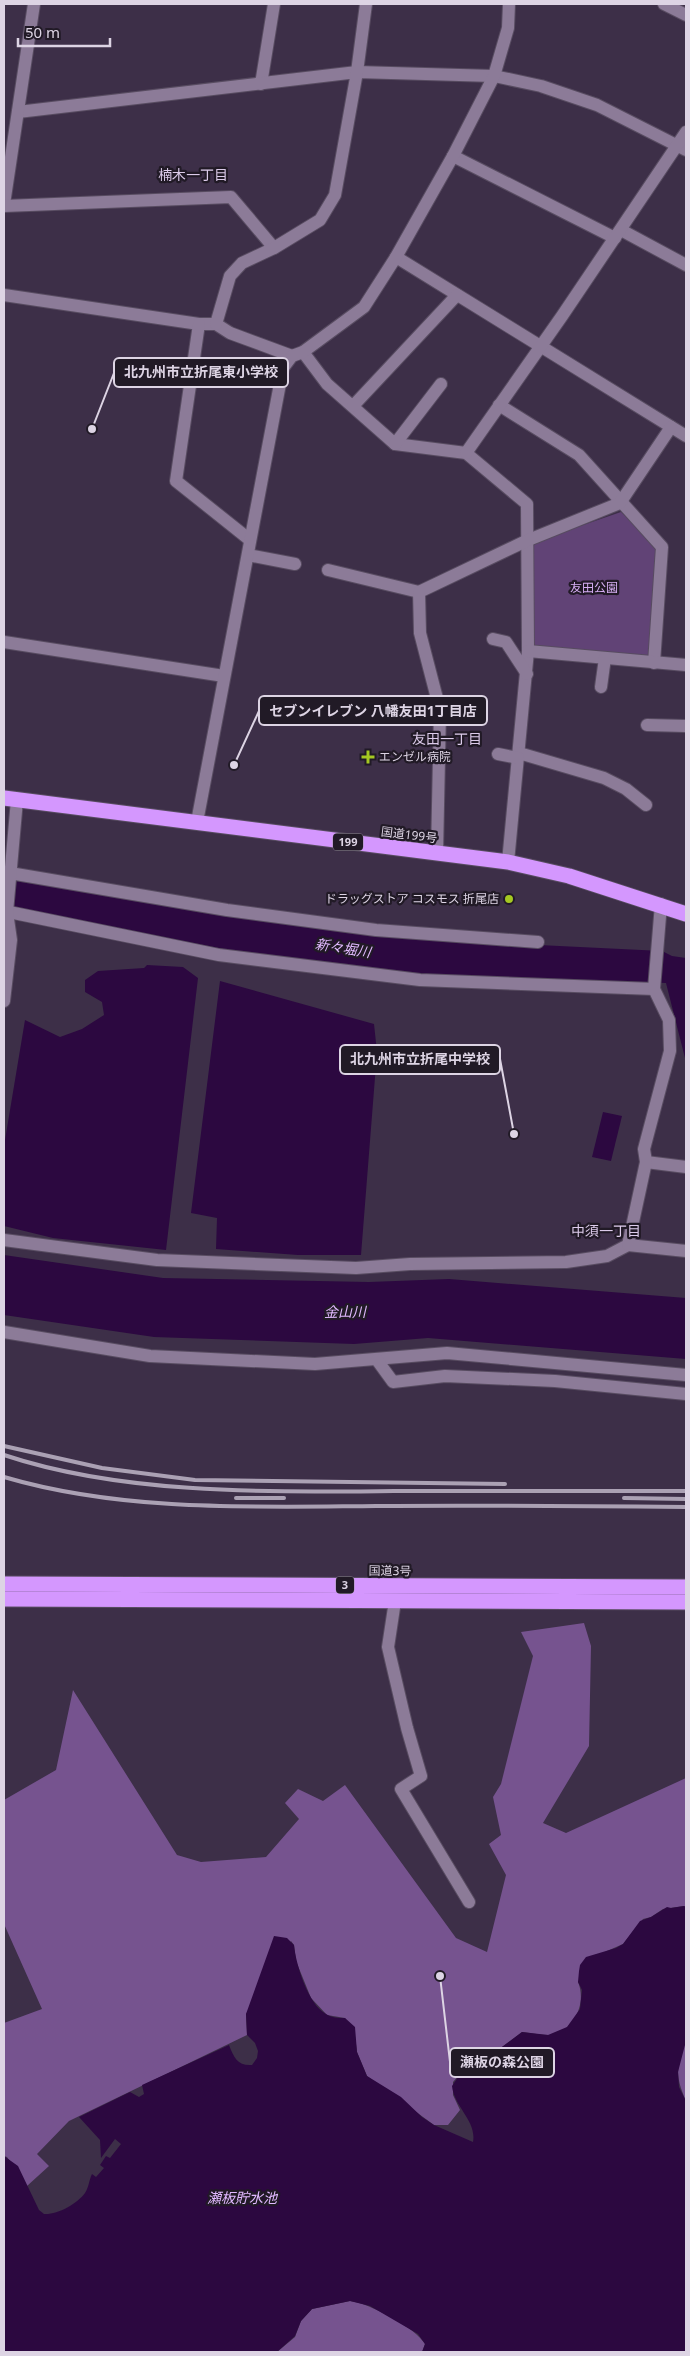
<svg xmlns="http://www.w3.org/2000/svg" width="690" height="2356" viewBox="0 0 690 2356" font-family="'Noto Sans','Noto Sans JP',sans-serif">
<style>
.green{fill:#614376}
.forest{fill:#76538f}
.water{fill:#2c0840}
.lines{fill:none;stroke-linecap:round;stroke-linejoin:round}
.minor-casing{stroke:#584c61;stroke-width:14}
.highway-casing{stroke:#584c61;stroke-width:17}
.minor{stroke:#8c7b98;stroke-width:12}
.highway{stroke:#d497fe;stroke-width:15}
.rail{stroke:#aba1b4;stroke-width:4}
.poi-dot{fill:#a5c822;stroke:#211a26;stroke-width:2}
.labels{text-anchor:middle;stroke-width:4.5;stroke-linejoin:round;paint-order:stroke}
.shield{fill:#211a26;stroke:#a59cab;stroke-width:1}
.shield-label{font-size:11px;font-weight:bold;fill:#ddd4e4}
.park-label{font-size:12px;fill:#d7aff4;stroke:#211a26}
.poi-label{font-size:12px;fill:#ddd4e4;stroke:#211a26;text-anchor:start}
.street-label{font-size:12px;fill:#ddd4e4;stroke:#211a26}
.neighbourhood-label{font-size:14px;fill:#dccbea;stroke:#211a26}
.water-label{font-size:14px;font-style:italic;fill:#e1b9ff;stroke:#211a26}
.leader{fill:none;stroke:#ddd4e4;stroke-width:2}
.callout-dot{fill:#ddd4e4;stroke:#211a26;stroke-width:2}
.callout{fill:#211a26;stroke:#ddd4e4;stroke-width:2}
.callout-label{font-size:14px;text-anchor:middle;font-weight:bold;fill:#ddd4e4}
</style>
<rect width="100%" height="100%" fill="#3d2f48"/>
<!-- green -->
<path class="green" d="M 621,512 L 659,548 L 652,658 L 539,650 L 534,644 L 531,543 Z"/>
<!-- forest -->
<g class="forest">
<path d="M 584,1623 L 591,1646 L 589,1746 L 543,1823 L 566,1833 L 686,1778 L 686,1907 L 684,1906 L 663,1909 L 651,1917 L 643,1919 L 623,1944 L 607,1951 L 578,1982 C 587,2003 574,2032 550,2035 C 541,2035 532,2033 522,2032 L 483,2061 L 470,2062 L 453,2082 L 453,2095 L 460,2110 L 448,2125 L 434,2125 L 367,2076 L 357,2052 L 355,2036 L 345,2018 L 327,2015 L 311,1998 L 296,1961 L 294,1945 L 291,1941 L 246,2014 L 247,2035 L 69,2121 L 37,2154 L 49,2166 L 27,2186 L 7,2157 L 4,2156 L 4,2023 L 42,2009 L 4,1924 L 4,1800 L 56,1770 L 73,1690 L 177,1855 L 201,1862 L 266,1857 L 299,1819 L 285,1803 L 298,1789 L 323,1801 L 345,1785 L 456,1938 L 487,1952 L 506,1875 L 489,1844 L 501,1835 L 493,1797 L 501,1784 L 533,1656 L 521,1632 Z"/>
<path d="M 686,2041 L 686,2101 C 675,2076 676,2067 686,2041 Z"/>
<path d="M 350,2301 C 369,2303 416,2328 425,2344 L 422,2352 L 277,2352 L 295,2337 L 301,2321 L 312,2309 Z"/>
</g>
<!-- water -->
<g class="water">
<path d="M 4,878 L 418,939 L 662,951 L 672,956 L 686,958 L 686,1062 L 666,983 L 411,974 L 229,950 L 4,906 Z"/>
<path d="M 147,965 L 183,967 L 198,978 L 166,1250 L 53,1238 L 4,1226 L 4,1146 L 25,1020 L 60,1037 L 82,1029 L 104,1015 L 102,1002 L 85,992 L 85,980 L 98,971 L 144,968 Z"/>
<path d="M 220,981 L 374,1024 L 377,1052 L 361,1255 L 298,1255 L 216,1249 L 217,1218 L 191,1213 Z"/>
<path d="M 603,1112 L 622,1116 L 611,1161 L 592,1157 Z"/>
<path d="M 4,1255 L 163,1278 L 369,1282 L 449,1279 L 686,1298 L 686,1359 L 428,1338 L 354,1344 L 154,1337 L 4,1315 Z"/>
<path d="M 684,1906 L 686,1907 L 686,2041 L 678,2072 L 679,2087 L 686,2101 L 686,2352 L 422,2352 L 425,2344 L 418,2334 L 370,2306 L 350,2301 L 312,2309 L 301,2321 L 295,2336 L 277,2352 L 4,2352 L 4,2156 L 18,2166 L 39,2210 L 44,2214 C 57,2215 77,2204 85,2193 C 89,2187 89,2180 92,2174 L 96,2177 L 104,2168 L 100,2165 L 106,2156 L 110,2158 L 121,2144 L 115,2139 L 101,2158 L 100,2140 L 79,2117 L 130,2092 L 139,2097 L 144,2094 L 142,2085 L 229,2045 C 234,2058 238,2066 252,2065 L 257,2058 L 258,2051 L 255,2043 L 247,2035 L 246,2014 L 274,1936 L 287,1938 L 294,1945 C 296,1965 308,2004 326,2014 C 332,2018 338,2018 345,2018 L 355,2027 L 357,2052 L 367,2076 L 401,2097 L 422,2117 L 434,2125 L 473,2142 C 477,2121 454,2107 452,2086 L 467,2064 L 470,2062 L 483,2061 L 522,2032 L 548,2035 L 567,2027 L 580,2009 L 582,1990 L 578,1982 L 579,1971 L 580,1965 L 586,1957 L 616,1948 L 623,1944 L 640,1921 L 651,1917 L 667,1907 L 671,1908 Z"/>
</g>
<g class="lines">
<defs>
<g id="minor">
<path d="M 664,4 L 686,15"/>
<path d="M 261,84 L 274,4"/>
<path d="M 18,112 L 357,72 L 494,76 L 541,86 L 597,105 L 686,150"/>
<path d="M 453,156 L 615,238"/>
<path d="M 4,204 L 34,4"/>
<path d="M 4,206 L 231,197 L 274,248"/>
<path d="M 621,230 L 686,265"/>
<path d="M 396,257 L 686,436"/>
<path d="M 4,295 L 199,324 L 216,324 L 230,333 L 292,356"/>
<path d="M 199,324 L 176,481 L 250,540"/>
<path d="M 216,324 L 230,276 L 242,263 L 274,248 L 320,220 L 335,195 L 357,72 L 366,4"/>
<path d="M 303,352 L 327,384 L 395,444 L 466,453 L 527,504 L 528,651 L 508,862"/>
<path d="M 499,405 L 579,455 L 662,547 L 654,663"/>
<path d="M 353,406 L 457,295"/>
<path d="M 395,444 L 441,384"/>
<path d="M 466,453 L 562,316 L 686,132"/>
<path d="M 248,555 L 295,564"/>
<path d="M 328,570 L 419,592"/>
<path d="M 493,639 L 506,642 L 527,674"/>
<path d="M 4,642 L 224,676"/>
<path d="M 528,651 L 686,665"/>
<path d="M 601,687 L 605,658"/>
<path d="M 647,725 L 686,726"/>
<path d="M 519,753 L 604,778 L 626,789 L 646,805"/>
<path d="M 498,754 L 518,758"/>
<path d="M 197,822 L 283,368 L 292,356 L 303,352 L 364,307 L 396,257 L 453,156 L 494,76 L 508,28 L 509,4"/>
<path d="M 437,853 L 440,710 L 420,633 L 419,592 L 526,541 L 620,503 L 671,427"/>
<path d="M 4,872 L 227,910 L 376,930 L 538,942"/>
<path d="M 4,911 L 219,955 L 420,980 L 654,989"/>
<path d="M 4,1001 L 11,940 L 7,912 L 17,800"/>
<path d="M 646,1162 L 686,1167"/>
<path d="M 4,1240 L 157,1260 L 356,1268 L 410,1264 L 566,1262 L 607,1256 L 628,1245 L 646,1162 L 644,1149 L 670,1051 L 669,1020 L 654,989 L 661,904"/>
<path d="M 628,1245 L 686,1251"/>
<path d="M 4,1332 L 150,1356 L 315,1364 L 447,1353 L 686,1375"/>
<path d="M 377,1360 L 393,1382 L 445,1376 L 555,1381 L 686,1394"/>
<path d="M 395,1601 L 388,1647 L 407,1728 L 421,1776 L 401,1789 L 469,1902"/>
</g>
<g id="highway">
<path d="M 4,798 L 508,862 L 569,876 L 686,914"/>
<path d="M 4,1584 L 686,1587"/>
<path d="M 4,1599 L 686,1602"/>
</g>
</defs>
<!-- minor casing -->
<use href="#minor" class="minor-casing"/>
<!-- highway casing -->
<use href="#highway" class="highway-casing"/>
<!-- minor -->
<use href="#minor" class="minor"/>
<!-- highway -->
<use href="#highway" class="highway"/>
<!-- rail -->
<g class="rail">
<path d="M 4,1446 L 102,1468 L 195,1480 L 505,1484"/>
<path d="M 4,1455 C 124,1495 269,1492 394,1491 C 492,1491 589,1491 686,1491"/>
<path d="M 4,1477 C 123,1512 253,1507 376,1506 C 479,1505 583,1506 686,1507"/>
<path d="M 236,1498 L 284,1498"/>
<path d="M 624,1498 L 686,1499"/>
</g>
</g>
<!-- markers -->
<g class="poi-dot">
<path d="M365.5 749.5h5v5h5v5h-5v5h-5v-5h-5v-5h5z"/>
<circle cx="509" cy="899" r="5"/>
</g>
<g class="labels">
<!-- shield labels -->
<g class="shield">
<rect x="333" y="833.5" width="30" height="17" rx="4"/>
<rect x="336" y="1576.5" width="18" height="17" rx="4"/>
</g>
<g class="shield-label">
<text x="348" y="846">199</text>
<text x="345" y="1589">3</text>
</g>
<!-- park labels -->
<g class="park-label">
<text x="594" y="592">友田公園</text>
</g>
<!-- poi labels -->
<g class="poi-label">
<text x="379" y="761">エンゼル病院</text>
<text x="499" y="903" text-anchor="end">ドラッグストア コスモス 折尾店</text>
</g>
<!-- street labels -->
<g class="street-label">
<text transform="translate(409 835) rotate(7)" y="4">国道199号</text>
<text transform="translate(390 1571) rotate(1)" y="4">国道3号</text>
</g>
<!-- neighbourhood labels -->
<g class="neighbourhood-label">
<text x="193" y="180">楠木一丁目</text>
<text x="447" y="744">友田一丁目</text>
<text x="606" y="1236">中須一丁目</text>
</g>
<!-- water labels -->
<g class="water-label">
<text transform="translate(343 948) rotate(9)" y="5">新々堀川</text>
<text transform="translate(345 1312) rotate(-1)" y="5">金山川</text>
<text x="242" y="2203">瀬板貯水池</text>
</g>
</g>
<!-- callouts -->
<path class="leader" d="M92 429L114 373M234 765L259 711M514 1134L500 1059M440 1976L450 2062"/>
<g class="callout-dot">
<circle cx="92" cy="429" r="5"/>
<circle cx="234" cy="765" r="5"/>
<circle cx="514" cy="1134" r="5"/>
<circle cx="440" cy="1976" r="5"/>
</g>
<g class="callout">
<rect x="114" y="358" width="174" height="29" rx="5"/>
<rect x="259" y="696" width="228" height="29" rx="5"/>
<rect x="340" y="1045" width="160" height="29" rx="5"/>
<rect x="450" y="2048" width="104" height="29" rx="5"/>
</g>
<g class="callout-label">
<text x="201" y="377">北九州市立折尾東小学校</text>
<text x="373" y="716">セブンイレブン 八幡友田1丁目店</text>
<text x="420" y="1064">北九州市立折尾中学校</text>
<text x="502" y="2067">瀬板の森公園</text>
</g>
<!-- border -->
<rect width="690" height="2356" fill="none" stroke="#ddd4e4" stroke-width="10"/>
<!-- scale -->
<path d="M18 38v8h92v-8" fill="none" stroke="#ddd4e4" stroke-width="2.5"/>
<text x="25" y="38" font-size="15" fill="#ddd4e4" stroke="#211a26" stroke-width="4" paint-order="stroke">50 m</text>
</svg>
